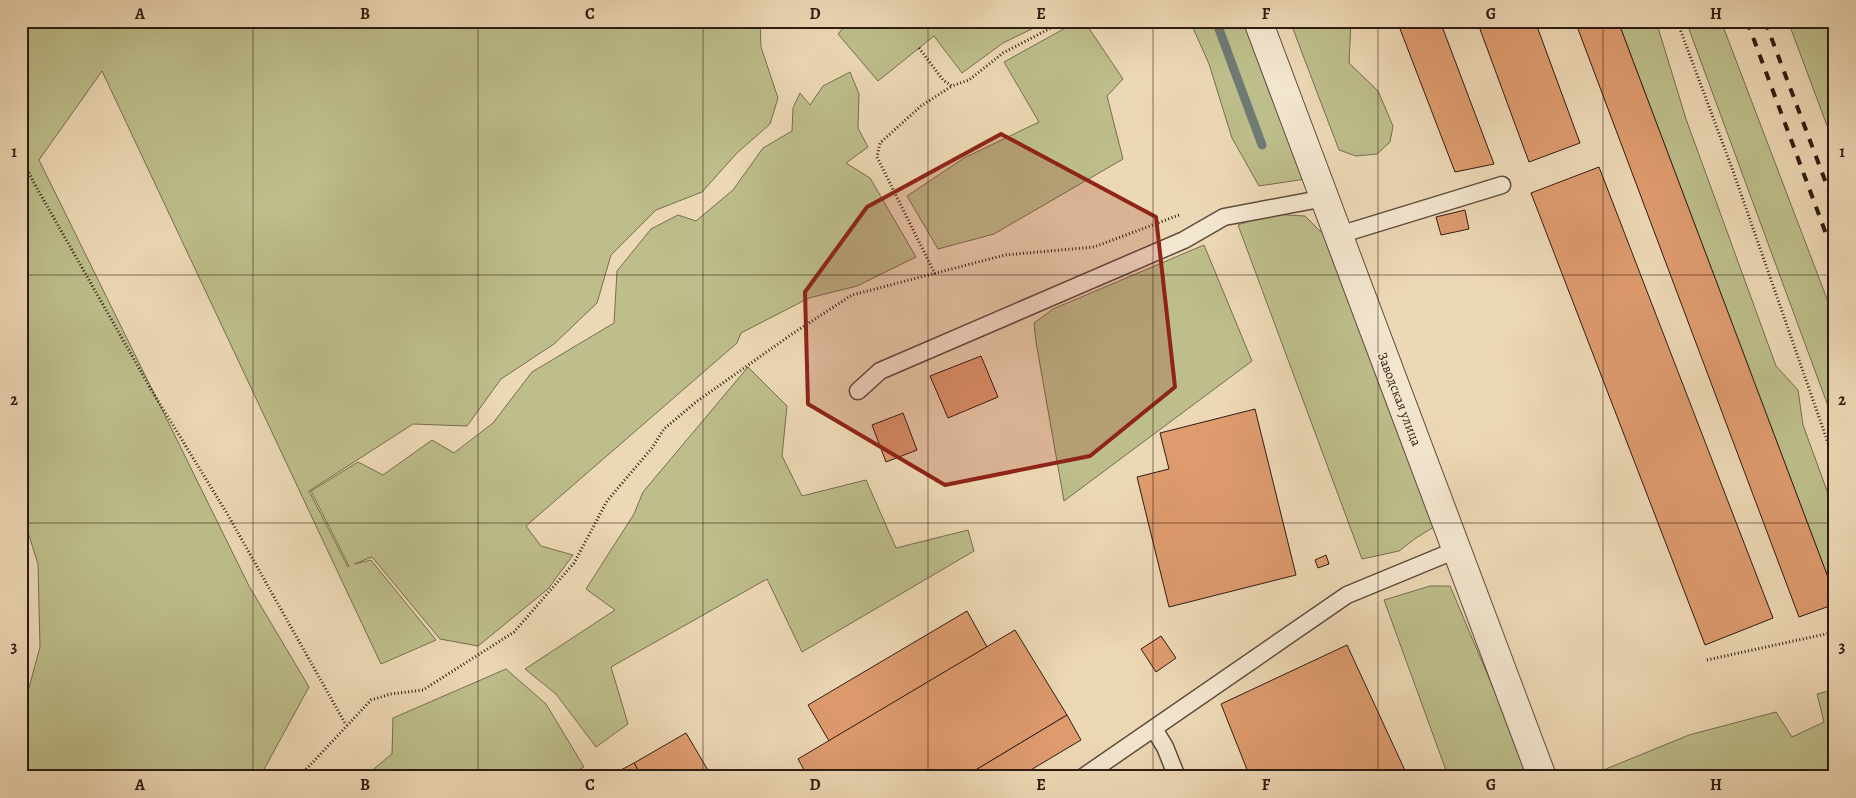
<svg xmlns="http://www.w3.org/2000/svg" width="1856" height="798" viewBox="0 0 1856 798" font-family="Alegreya,serif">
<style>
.green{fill:#bdbe8b;stroke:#766d4f}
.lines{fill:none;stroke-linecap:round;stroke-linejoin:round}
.stream{stroke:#707a74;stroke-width:9}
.building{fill:#de9b6e;stroke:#2f1c13}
.lane-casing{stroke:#5e4b3c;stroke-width:19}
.street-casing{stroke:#5e4b3c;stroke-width:30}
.path{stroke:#2f1c13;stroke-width:3;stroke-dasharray:1 2.5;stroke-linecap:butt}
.lane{stroke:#f3e6cf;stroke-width:16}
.street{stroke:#f3e6cf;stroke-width:28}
.rail{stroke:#2f1c13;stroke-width:4;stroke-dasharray:9 9;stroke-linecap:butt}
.marked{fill:#8f2418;fill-opacity:0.2;stroke:#8f2418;stroke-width:4;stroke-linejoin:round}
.grid{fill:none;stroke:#2f1c13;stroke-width:1;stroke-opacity:0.55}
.labels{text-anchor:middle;stroke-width:4.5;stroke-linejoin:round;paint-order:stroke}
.street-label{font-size:14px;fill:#2f1c13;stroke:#f3e6cf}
.neatline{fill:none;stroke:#2f1c13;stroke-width:2}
.grid-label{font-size:16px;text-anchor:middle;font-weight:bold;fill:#2f1c13}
</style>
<rect width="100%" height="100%" fill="#edd8b5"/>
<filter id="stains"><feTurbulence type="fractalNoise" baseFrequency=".004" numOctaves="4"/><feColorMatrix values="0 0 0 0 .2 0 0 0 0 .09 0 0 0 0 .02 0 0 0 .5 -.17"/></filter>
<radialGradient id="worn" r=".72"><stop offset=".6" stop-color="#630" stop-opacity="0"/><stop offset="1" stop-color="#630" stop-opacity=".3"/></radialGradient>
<!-- green -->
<g class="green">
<path d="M 21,21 L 760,21 L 761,47 L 778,98 L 770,124 L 737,153 L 702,192 L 656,210 L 611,255 L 597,303 L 554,344 L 501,379 L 467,426 L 413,424 L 309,491 L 348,567 L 349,566 L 311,491 L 358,462 L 383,475 L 432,440 L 454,453 L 493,423 L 532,372 L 614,323 L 617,271 L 651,229 L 678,215 L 696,221 L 733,190 L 763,148 L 792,131 L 793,108 L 800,93 L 810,105 L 823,86 L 850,72 L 859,94 L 858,128 L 868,147 L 846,163 L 870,178 L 916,257 L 857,286 L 809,298 L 741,333 L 737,343 L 526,526 L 541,546 L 573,555 L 548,589 L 478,646 L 440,639 L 372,557 L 354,564 L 371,560 L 436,640 L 381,664 L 102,71 L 39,160 L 249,586 L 309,687 L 262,773 L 256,777 L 21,777 L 21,717 L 40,647 L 38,564 L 21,510 Z"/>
<path d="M 849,21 L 1048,21 L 1003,43 L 962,73 L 934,36 L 878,81 L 838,34 Z"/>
<path d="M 1078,21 L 1084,21 L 1123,79 L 1107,96 L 1123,159 L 994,234 L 938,249 L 907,196 L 964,158 L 1039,122 L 1004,62 Z"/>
<path d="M 1190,21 L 1246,21 L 1306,179 L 1259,186 L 1232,138 L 1209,64 Z"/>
<path d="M 1290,21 L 1351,21 L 1349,63 L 1378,91 L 1393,126 L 1390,142 L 1377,154 L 1356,156 L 1339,150 Z"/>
<path d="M 1618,21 L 1656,21 L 1686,119 L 1776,366 L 1798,390 L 1803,425 L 1830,499 L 1835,507 L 1835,570 L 1826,572 Z"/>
<path d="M 1686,21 L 1721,21 L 1835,320 L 1835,425 Z"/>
<path d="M 1788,21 L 1835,21 L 1835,147 Z"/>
<path d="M 1269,214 L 1305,216 L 1323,234 L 1437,525 L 1416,538 L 1399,551 L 1362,559 L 1238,225 Z"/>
<path d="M 1204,245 L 1252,361 L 1064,501 L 1036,342 L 1034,323 L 1053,309 Z"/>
<path d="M 748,367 L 787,406 L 782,456 L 802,496 L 866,480 L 896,548 L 968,530 L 974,551 L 802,652 L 767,579 L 611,667 L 628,724 L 596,747 L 556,694 L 525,669 L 615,610 L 586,589 L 634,514 L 643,492 Z"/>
<path d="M 1430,586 L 1450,586 L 1531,777 L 1450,777 L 1447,773 L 1384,600 Z"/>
<path d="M 506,669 L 546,704 L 584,767 L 567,777 L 364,777 L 392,754 L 393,718 Z"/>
<path d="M 1835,689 L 1835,777 L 1597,777 L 1596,773 L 1689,735 L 1776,712 L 1792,737 L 1824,722 L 1817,694 Z"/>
</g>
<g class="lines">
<!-- stream -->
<path class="stream" d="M 1216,21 L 1262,145"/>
</g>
<!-- building -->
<g class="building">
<path d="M 1397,21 L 1440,21 L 1494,164 L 1455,172 Z"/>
<path d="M 1477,21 L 1535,21 L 1580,143 L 1529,162 Z"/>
<path d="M 1575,21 L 1618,21 L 1826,572 L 1835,597 L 1835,604 L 1799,617 Z"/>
<path d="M 1599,167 L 1773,618 L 1705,645 L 1531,193 Z"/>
<path d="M 1465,210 L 1469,229 L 1441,235 L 1436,217 Z"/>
<path d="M 981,356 L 998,397 L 948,418 L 930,376 Z"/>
<path d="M 1255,409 L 1296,575 L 1169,607 L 1137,477 L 1169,469 L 1160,433 Z"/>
<path d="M 903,413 L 917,450 L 886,462 L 872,425 Z"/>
<path d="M 1326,555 L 1329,564 L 1318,568 L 1315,560 Z"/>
<path d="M 967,611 L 987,647 L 829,741 L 808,705 Z"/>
<path d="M 1015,630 L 1067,715 L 964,777 L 808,777 L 798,759 Z"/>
<path d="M 1161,636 L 1176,658 L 1156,672 L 1141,649 Z"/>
<path d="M 1347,645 L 1408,777 L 1250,777 L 1221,704 Z"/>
<path d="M 1067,715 L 1081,740 L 1019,777 L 964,777 Z"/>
<path d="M 686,733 L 712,777 L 642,777 L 634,763 Z"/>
<path d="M 634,763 L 642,777 L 608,777 Z"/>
</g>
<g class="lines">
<defs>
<g id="lane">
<path d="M 1339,235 L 1502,185"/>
<path d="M 858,391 L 880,371 L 1184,240 L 1224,217 L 1320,199 L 1325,200"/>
<path d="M 1154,729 L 1165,747 L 1177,777"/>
<path d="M 1083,777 L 1347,595 L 1456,550"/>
</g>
<path id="street" d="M 1258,21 L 1542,777"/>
</defs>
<!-- lane casing -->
<use href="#lane" class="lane-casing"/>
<!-- street casing -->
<use href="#street" class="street-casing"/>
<!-- path -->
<g class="path">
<path d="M 1677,21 L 1733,171 L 1835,463"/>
<path d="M 919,48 L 943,80 L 952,86 L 969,80 L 1003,53 L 1064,21"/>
<path d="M 21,157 L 34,183 L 152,391 L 228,515 L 346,725"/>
<path d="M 935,274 L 877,157 L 880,143 L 921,106 L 952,86"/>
<path d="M 1707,660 L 1835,632"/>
<path d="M 299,777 L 371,700 L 391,694 L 423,690 L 514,632 L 574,563 L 607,501 L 652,448 L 664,429 L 696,402 L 792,334 L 852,295 L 1005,255 L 1094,247 L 1179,215"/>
</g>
<!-- lane -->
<use href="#lane" class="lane"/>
<!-- street -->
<use href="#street" class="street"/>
<!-- rail -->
<g class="rail">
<path d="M 1747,21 L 1835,258"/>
<path d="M 1765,21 L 1835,207"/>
</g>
</g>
<!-- marked area -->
<path class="marked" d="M 1001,134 L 1156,217 L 1175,387 L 1090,456 L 945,485 L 808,404 L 805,292 L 867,207 Z"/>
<!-- grid -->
<path class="grid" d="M 253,21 L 253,777M 478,21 L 478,777M 703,21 L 703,777M 928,21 L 928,777M 1153,21 L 1153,777M 1378,21 L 1378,777M 1603,21 L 1603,777M 21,275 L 1835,275M 21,523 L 1835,523"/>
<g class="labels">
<!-- street labels -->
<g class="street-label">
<text transform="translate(1400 399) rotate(69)" y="5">Заводская улица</text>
</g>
</g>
<!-- margin -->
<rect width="1856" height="798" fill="none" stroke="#edd8b5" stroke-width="55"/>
<rect x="28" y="28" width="1800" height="742" class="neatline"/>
<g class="grid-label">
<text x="140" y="19">A</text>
<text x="365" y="19">B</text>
<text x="590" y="19">C</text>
<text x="815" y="19">D</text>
<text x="1041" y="19">E</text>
<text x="1266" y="19">F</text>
<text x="1491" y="19">G</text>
<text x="1716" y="19">H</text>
<text x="14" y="157">1</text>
<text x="1842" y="157">1</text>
<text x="14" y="405">2</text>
<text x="1842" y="405">2</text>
<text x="14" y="652">3</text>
<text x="1842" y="652">3</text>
<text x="140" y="790">A</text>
<text x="365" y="790">B</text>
<text x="590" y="790">C</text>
<text x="815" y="790">D</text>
<text x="1041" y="790">E</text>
<text x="1266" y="790">F</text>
<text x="1491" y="790">G</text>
<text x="1716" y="790">H</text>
</g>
<rect width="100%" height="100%" filter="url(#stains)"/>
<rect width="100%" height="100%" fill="url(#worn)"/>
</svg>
